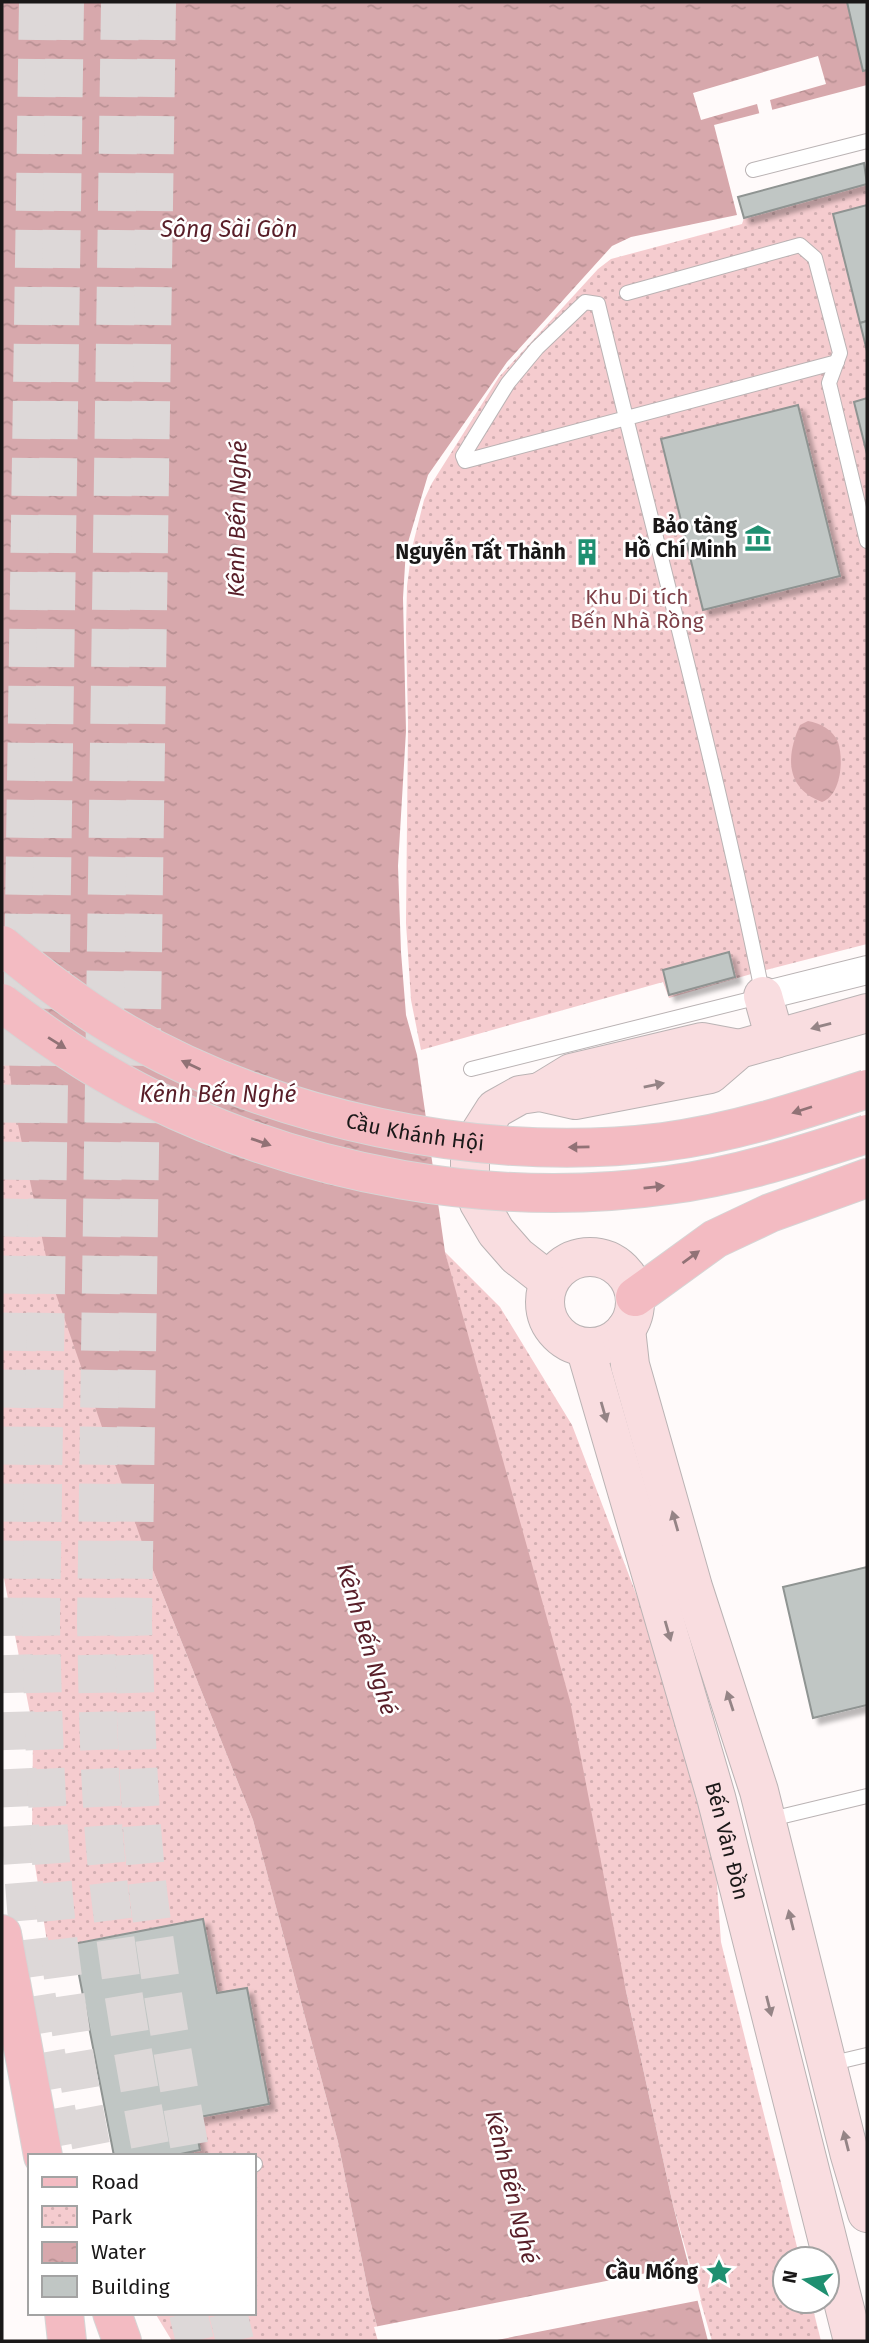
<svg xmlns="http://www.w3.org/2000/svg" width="869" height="2343" viewBox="0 0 869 2343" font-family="'Fira Sans',sans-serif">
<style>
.park{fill:url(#park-dots)}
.water{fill:url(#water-ripples)}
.pier{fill:#fffafa}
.building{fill:#c0c6c4;stroke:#8f9492;stroke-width:2;filter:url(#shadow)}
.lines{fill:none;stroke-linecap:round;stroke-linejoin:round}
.primary-tunnel{stroke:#ddd8d8;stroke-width:38;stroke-dasharray:38 19;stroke-linecap:butt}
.trunk-tunnel{stroke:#ddd8d8;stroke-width:38;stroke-dasharray:38 19;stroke-linecap:butt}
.service-casing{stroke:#bab3b4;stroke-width:16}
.minor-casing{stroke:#bab3b4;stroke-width:30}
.secondary-casing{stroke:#bab3b4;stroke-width:40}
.primary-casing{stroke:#d6d5d5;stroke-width:40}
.service{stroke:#fff;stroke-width:14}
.minor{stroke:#fff;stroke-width:28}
.secondary{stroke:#f9dde0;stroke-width:38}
.primary{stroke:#f3bbc2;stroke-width:38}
.primary-bridge-casing{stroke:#d6d5d5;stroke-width:40;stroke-linecap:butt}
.primary-bridge{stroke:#f3bbc2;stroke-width:38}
.oneway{fill:#958486}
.oneway2{fill:#917276}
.labels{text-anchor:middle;stroke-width:5;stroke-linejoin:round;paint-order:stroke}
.poi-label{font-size:21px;font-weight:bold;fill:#1a1818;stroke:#fff;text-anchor:end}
.park-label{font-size:21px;fill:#7e4048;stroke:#fff}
.street-label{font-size:21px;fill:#1a1818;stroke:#fff}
.water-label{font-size:23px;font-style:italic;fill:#581e28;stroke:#fff}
</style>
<defs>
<pattern id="park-dots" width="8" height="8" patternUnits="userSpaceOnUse" patternTransform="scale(1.75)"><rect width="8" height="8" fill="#f5cccf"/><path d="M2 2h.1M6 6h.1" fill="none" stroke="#d1aeb1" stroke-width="1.8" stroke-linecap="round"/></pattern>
<pattern id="water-ripples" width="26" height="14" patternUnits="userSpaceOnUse" patternTransform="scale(1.75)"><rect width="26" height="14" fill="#d7a8ac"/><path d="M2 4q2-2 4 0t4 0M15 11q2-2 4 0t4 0" fill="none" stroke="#b89093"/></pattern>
<filter id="shadow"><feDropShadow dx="6" dy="6" stdDeviation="2" flood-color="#0004"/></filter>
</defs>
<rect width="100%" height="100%" fill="#fffafa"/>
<!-- park -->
<g class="park">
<path d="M 867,184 L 867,944 L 758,972 L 669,998 L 663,982 L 421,1050 L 411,1000 L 406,923 L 408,723 L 406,632 L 407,586 L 412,548 L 424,500 L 432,483 L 499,377 L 598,269 L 611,259 L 742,224 L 744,218 Z"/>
<path d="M 2,996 L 144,1548 L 253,1820 L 338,2142 L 370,2300 L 381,2341 L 172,2341 L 155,2313 L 254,2313 L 254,2156 L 171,2156 L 194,2118 L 269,2104 L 247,1988 L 217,1993 L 203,1919 L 48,1948 L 32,1846 L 33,1729 L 2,1568 Z"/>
<path d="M 445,1252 L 500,1307 L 572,1425 L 649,1628 L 716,1871 L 721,1942 L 800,2259 L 785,2259 L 785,2301 L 811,2301 L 821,2341 L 712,2341 L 673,2205 L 626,1991 Z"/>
</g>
<!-- water -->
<g class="water">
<path d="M 2,2 L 867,2 L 867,85 L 714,125 L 737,215 L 631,237 L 612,246 L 507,362 L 428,475 L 406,549 L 403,598 L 406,731 L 398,866 L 401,952 L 406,1015 L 417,1055 L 445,1252 L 570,1701 L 626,1991 L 673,2205 L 708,2341 L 381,2341 L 370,2300 L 338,2142 L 253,1820 L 144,1548 L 51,1280 L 13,1101 L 2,996 Z"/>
<path d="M 808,721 C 820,723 833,730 838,742 C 844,760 841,795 822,802 C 785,788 786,756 800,725 Z"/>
</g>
<!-- pier -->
<g class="pier">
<path d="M 818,56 L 826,84 L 770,100 L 773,113 L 760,116 L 757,104 L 701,120 L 693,93 Z"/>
<path d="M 692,2264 L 701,2300 L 492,2341 L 378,2341 L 374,2327 Z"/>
</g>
<!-- building -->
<g class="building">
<path d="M 847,2 L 867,2 L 867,70 L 863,71 Z"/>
<path d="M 864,163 L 867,184 L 744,218 L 738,197 Z"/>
<path d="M 867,205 L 867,321 L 860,323 L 833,214 Z"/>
<path d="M 867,321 L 867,351 L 860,323 Z"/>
<path d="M 867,398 L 867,454 L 854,402 Z"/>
<path d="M 798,405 L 840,576 L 703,610 L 661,439 Z"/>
<path d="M 729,952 L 735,977 L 669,995 L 663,970 Z"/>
<path d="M 867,1567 L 867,1705 L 813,1718 L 783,1587 Z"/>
<path d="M 203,1919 L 217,1993 L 247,1988 L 269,2104 L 194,2118 L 200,2150 L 171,2156 L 114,2156 L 73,1944 Z"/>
</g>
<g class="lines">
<!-- primary-tunnel -->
<g class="primary-tunnel">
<path d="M 38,2 L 13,1625 C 15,1720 18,1814 26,1908 C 33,1990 50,2075 65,2156"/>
<path d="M 157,2 L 133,1624 C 136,1716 138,1808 149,1899 C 160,1985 176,2071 191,2156"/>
<path d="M 228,2313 L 235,2341"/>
</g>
<!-- trunk-tunnel -->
<g class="trunk-tunnel">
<path d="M 65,2 L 41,1625 C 43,1719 46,1814 55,1908 C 63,1991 77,2074 93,2156"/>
<path d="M 120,2 L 96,1622 C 98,1716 99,1811 111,1904 C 121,1988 136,2072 152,2156"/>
<path d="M 188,2313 L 195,2341"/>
</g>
<defs>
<g id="service">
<path d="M 753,170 L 867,141"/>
<path d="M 627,293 L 800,245 L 815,258 L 840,353 L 829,383 L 867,541"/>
<path d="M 471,1069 L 763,996 C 716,764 654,535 598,304 L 585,302 L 537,348 L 508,383 L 463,456 L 465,461 L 837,362"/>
<path d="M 767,1820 L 867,1796"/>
<path d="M 829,2064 L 867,2055"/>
<path d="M 254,2165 L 255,2164"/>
</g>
<path id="minor" d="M 763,996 L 867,970"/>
<g id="secondary">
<path d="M 763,996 L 775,1039"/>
<path d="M 540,1092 L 571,1073 L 702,1042 L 739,1049"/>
<circle cx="590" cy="1302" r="45"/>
<path d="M 549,1281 L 517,1256 L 496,1232 L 479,1203 L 470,1180 L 470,1159 L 476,1139 L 495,1109 L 520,1095 L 540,1092 L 575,1100 L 710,1074 L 739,1049 L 867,1013"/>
<path d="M 626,1329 L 630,1365 L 693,1587 L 759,1791 L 849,2152 L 867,2213"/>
<path id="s1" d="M 585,1347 L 716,1797 L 853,2341"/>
</g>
<g id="primary">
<path d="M 635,1297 L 715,1239 L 770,1213 L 867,1178"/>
<path d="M 2,1934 L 43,2156"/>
<path d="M 64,2313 L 67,2341"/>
<path d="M 112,2313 L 122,2341"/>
</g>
</defs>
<!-- service casing -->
<use href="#service" class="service-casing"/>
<!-- minor casing -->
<use href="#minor" class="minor-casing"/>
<!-- secondary casing -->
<use href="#secondary" class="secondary-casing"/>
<!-- primary casing -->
<use href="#primary" class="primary-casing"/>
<!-- service -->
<use href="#service" class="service"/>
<!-- minor -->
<use href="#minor" class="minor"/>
<!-- secondary -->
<use href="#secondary" class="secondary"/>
<!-- primary -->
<use href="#primary" class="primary"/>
<defs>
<g id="primary-bridge">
<path id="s2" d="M 2,945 C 37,974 73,1002 113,1026 C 268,1120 483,1164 663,1142 C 733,1133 800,1111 867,1089"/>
<path d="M 2,1003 C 48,1038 96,1071 148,1097 C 306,1175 493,1210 668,1185 C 736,1176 802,1155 867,1134"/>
</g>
</defs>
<!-- primary-bridge casing -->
<use href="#primary-bridge" class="primary-bridge-casing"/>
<!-- primary-bridge -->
<use href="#primary-bridge" class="primary-bridge"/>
</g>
<!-- one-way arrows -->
<defs><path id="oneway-solid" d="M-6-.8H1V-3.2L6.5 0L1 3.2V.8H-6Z" transform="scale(1.75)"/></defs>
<g class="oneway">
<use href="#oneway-solid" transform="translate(821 1026) rotate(165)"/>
<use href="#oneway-solid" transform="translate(654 1085) rotate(-11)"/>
<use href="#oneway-solid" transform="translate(604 1412) rotate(74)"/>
<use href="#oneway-solid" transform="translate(675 1521) rotate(-106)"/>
<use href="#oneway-solid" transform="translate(668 1631) rotate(74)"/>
<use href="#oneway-solid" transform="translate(730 1701) rotate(-108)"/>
<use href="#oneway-solid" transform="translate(791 1920) rotate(-104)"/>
<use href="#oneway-solid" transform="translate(769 2006) rotate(76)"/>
<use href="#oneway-solid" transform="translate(846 2141) rotate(-104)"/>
</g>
<g class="oneway2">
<use href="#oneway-solid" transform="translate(57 1043) rotate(32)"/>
<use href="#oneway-solid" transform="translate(191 1065) rotate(-155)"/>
<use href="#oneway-solid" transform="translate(802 1110) rotate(162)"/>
<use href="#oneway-solid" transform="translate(261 1142) rotate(19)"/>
<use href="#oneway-solid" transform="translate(579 1147) rotate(179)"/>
<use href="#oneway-solid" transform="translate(654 1187) rotate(-6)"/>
<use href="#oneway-solid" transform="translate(691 1257) rotate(-36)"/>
</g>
<!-- icons -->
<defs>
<symbol id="museum-bare" viewBox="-9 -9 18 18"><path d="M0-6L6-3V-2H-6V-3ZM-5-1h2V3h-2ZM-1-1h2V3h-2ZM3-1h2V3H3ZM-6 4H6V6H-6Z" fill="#1f9071" stroke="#fff" stroke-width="2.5" paint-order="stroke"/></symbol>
<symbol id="building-bare" viewBox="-9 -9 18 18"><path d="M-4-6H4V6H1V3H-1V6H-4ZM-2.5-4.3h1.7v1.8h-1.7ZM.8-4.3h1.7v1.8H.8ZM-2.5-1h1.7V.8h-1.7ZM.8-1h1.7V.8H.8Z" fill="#1f9071" stroke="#fff" stroke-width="2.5" paint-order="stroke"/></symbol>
<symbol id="sight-bare" viewBox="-9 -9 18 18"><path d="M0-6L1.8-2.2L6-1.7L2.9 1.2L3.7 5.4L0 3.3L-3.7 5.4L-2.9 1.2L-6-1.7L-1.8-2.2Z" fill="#1f9071" stroke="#fff" stroke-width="2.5" paint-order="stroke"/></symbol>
</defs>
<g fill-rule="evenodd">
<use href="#museum-bare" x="739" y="519" width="38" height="38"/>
<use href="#building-bare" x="568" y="533" width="38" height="38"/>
<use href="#sight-bare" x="700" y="2253" width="38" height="38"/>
</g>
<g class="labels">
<!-- poi labels -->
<g class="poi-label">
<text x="737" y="533">Bảo tàng<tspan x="737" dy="24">Hồ Chí Minh</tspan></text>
<text x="566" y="559">Nguyễn Tất Thành</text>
<text x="698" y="2279">Cầu Mống</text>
</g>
<!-- park labels -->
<g class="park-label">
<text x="637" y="604">Khu Di tích<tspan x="637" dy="24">Bến Nhà Rồng</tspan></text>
</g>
<!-- street labels -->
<g class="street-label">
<text dy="7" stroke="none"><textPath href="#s2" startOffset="460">Cầu Khánh Hội</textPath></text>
<text dy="7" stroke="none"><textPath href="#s1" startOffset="514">Bến Vân Đồn</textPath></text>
</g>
<!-- water labels -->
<g class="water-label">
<text x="229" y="237">Sông Sài Gòn</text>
<text transform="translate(237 519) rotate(-89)" y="8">Kênh Bến Nghé</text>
<text x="218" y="1102">Kênh Bến Nghé</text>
<text transform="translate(367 1639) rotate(73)" y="8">Kênh Bến Nghé</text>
<text transform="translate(512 2187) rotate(76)" y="8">Kênh Bến Nghé</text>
</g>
</g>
<!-- border -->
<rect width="869" height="2343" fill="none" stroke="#1a1818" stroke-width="7"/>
<!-- legend -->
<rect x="28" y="2154" width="228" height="161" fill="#ffffff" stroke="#a3a3a3" stroke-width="2"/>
<rect x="42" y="2177" width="35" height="10" fill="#f3bbc2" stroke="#a3a3a3" stroke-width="2"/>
<text x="91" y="2189" font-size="21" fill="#1a1818">Road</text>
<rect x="42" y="2206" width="35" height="21" fill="url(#park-dots)" stroke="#a3a3a3" stroke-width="2"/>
<text x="91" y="2224" font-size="21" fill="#1a1818">Park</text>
<rect x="42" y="2242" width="35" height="21" fill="url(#water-ripples)" stroke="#a3a3a3" stroke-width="2"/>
<text x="91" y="2259" font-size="21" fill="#1a1818">Water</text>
<rect x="42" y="2276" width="35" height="21" fill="#c0c6c4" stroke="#a3a3a3" stroke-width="2"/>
<text x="91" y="2294" font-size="21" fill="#1a1818">Building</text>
<!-- north arrow -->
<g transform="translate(806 2280) rotate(281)"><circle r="33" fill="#ffffff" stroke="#a3a3a3" stroke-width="2"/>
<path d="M0-5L12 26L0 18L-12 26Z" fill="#1f9071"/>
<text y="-10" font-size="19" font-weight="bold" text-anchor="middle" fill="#1a1818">N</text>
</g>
</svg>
